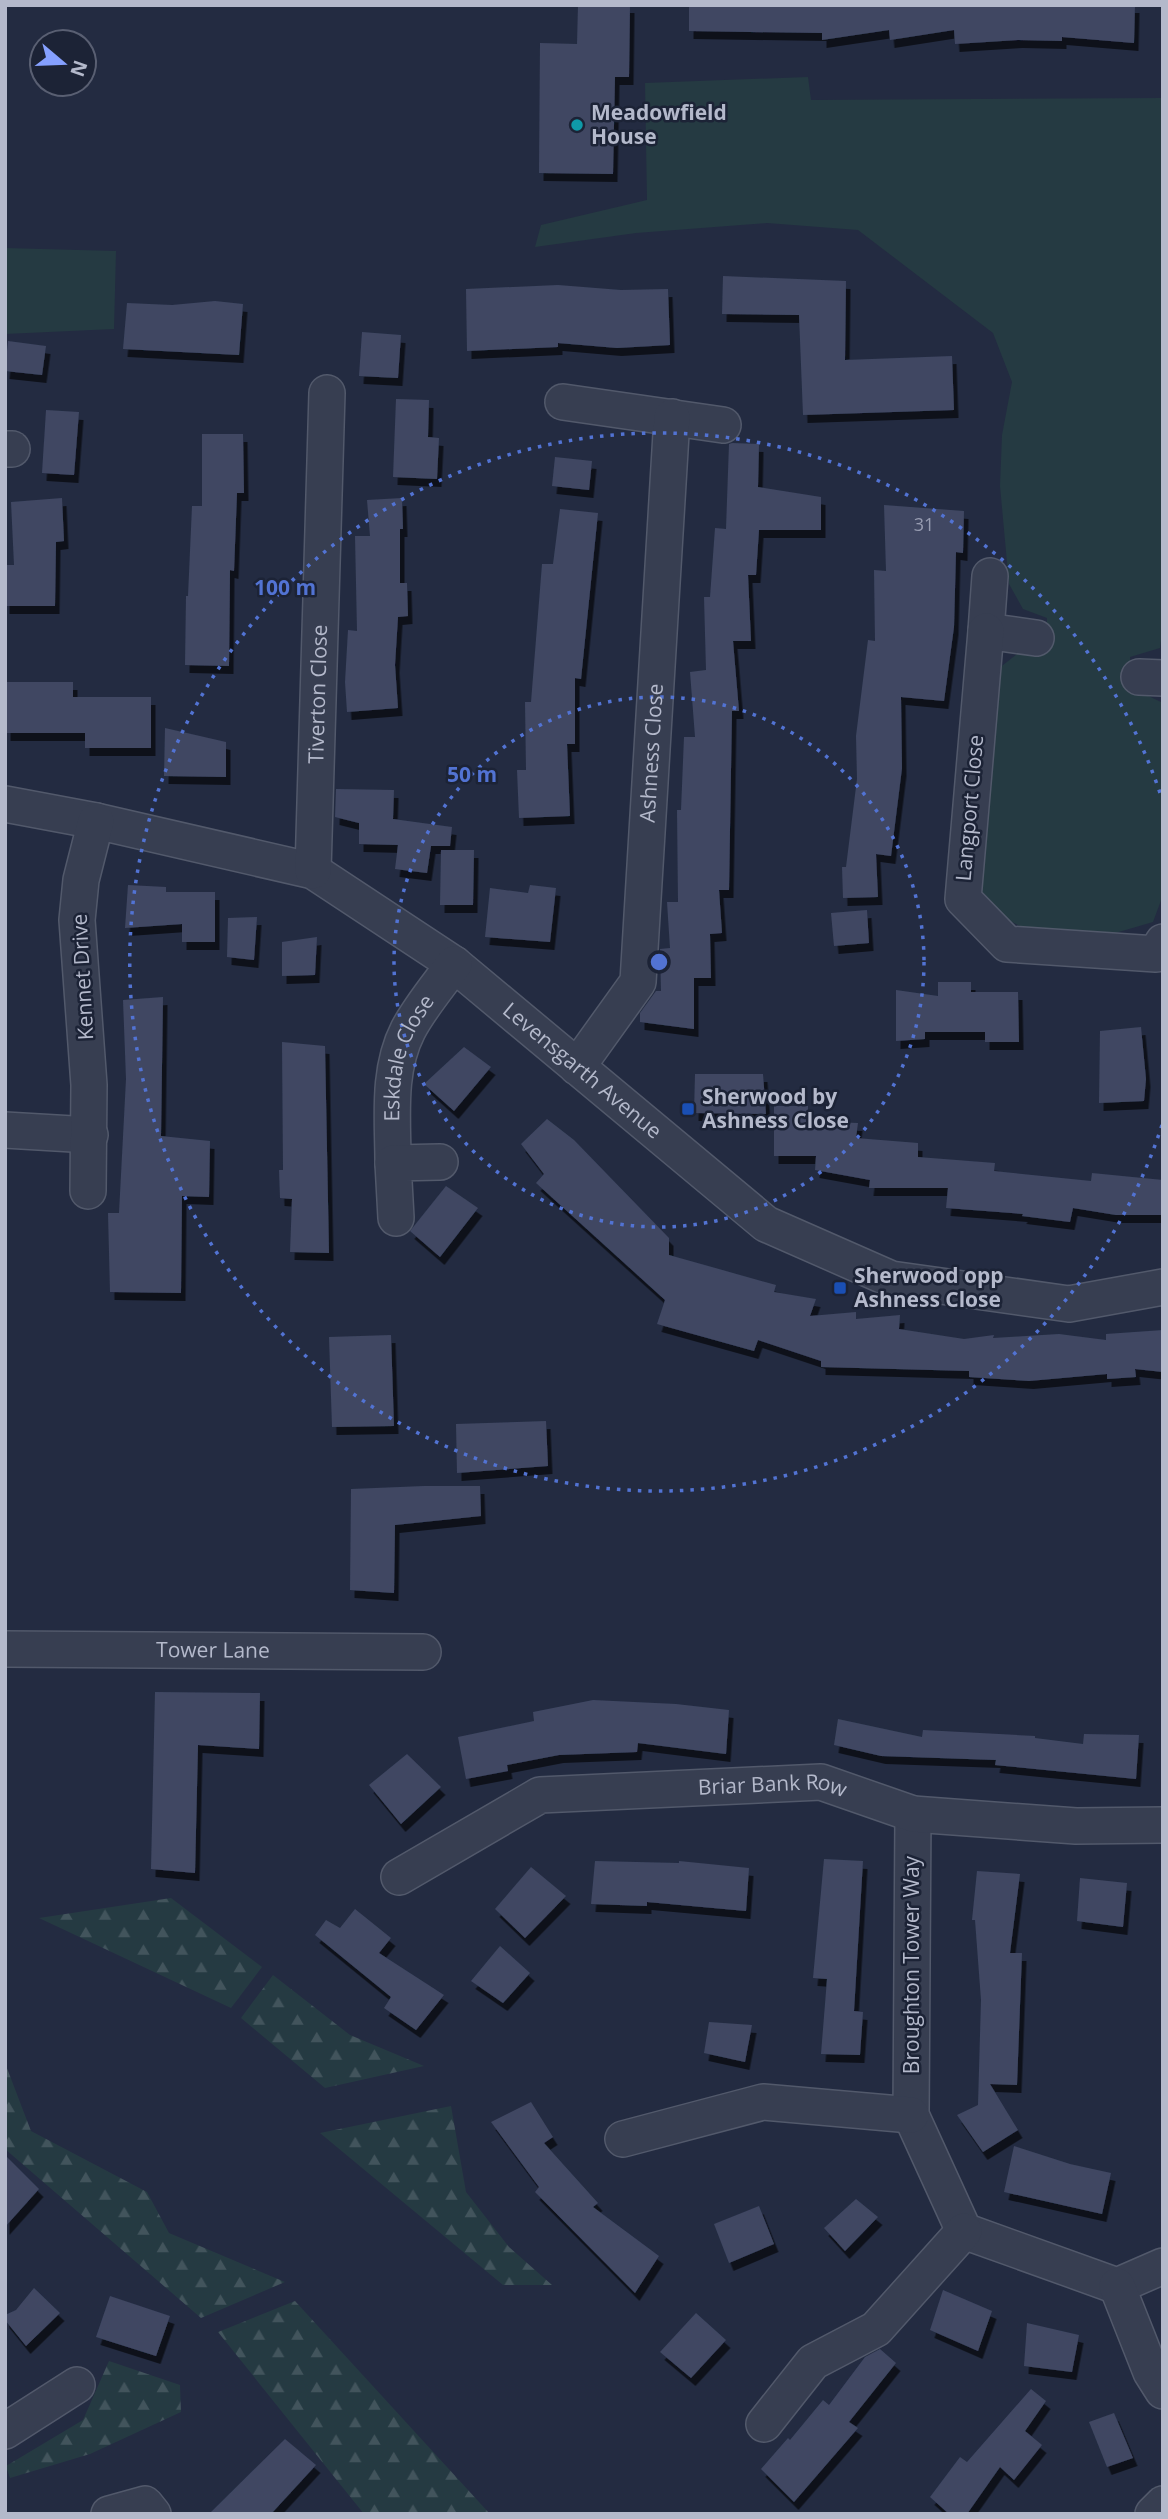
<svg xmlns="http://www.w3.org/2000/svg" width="1168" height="2519" viewBox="0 0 1168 2519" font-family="'Open Sans',sans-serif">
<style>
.forest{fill:url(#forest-firs)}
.green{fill:#253a42}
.building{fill:#3f4762;filter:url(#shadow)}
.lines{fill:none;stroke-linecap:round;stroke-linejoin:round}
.minor-casing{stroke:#52596b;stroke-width:38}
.minor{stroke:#373e51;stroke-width:35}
.ring{fill:none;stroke:#5273d3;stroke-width:3.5;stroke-dasharray:3.5 7}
.culture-dot{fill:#0f9aa8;stroke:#1c2336;stroke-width:2.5}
.transit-dot{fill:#1a4fb4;stroke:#1c2336;stroke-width:2.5}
.labels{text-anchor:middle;stroke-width:5;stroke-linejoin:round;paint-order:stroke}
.number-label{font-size:18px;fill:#979cb1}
.poi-label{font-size:21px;font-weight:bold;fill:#b4b9cb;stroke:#1c2336;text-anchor:start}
.street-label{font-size:21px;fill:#b4b9cb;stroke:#1c2336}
.centre{fill:#5273d3;stroke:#1c2336;stroke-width:3.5}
.ring-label{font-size:21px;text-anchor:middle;font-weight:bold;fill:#5273d3;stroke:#1c2336;stroke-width:5;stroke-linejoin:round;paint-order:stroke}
</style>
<defs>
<pattern id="forest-firs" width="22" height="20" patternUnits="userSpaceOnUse" patternTransform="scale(1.75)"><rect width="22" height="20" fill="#253a42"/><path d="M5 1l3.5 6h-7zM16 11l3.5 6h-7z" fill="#42545c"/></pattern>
<filter id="shadow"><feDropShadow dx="4.5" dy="8" stdDeviation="0" flood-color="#0009"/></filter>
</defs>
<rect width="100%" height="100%" fill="#232b41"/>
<!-- forest -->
<g class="forest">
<path d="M 171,1898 L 262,1967 L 231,2008 L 39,1918 Z"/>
<path d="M 273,1975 L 350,2035 L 424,2066 L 325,2088 L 241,2018 Z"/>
<path d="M 5,2063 L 31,2131 L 147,2192 L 169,2233 L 285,2282 L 201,2318 L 5,2149 Z"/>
<path d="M 451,2106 L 466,2192 L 509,2247 L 552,2285 L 503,2285 L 320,2133 Z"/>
<path d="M 295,2301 L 490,2514 L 364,2514 L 218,2332 Z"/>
<path d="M 109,2361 L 180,2385 L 181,2412 L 90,2454 L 10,2478 L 6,2466 L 83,2420 Z"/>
</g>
<!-- green -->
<g class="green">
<path d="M 808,77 L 811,100 L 1163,98 L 1163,626 L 1160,648 L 1130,657 L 1134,689 L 1163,703 L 1163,895 L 1153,922 L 1105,936 L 1034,933 L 990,911 L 977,881 L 998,669 L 1026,647 L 1047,650 L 1047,618 L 1023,609 L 1009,584 L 1000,486 L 1002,435 L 1012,382 L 993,333 L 858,230 L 767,223 L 636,233 L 535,247 L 541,225 L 647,200 L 645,83 Z"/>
<path d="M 5,248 L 116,251 L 114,329 L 5,334 Z"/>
</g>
<!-- building -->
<g class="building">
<path d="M 578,5 L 630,5 L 629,77 L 615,77 L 613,174 L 539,173 L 540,43 L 577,44 Z"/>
<path d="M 689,5 L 1135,5 L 1134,43 L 1062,37 L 1062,41 L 1018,40 L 955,44 L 954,30 L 890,40 L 889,30 L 822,40 L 822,33 L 689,31 Z"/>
<path d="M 723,276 L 846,281 L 845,360 L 952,356 L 954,410 L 803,415 L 799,315 L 722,314 Z"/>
<path d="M 558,285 L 621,290 L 668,289 L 670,345 L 617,348 L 558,343 L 558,347 L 467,351 L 466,289 Z"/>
<path d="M 215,301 L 243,304 L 239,355 L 123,349 L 127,303 L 172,305 Z"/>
<path d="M 362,332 L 401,335 L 398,378 L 359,376 Z"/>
<path d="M 8,341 L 46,346 L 42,375 L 5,371 Z"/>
<path d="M 396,399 L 429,400 L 428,437 L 439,438 L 437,479 L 393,477 Z"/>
<path d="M 46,410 L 79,412 L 74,475 L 42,473 Z"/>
<path d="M 202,434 L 243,434 L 244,493 L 237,493 L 234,571 L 230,570 L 229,666 L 185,665 L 186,596 L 188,596 L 192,506 L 202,506 Z"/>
<path d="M 732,443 L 759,444 L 758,487 L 821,497 L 821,530 L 759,530 L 756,575 L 748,575 L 751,641 L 733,641 L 739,711 L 732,711 L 729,890 L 719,890 L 722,933 L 710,934 L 711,978 L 694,978 L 694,1029 L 640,1022 L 640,1013 L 656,991 L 661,991 L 660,949 L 670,948 L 667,902 L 678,902 L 677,810 L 681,810 L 684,737 L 695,737 L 690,672 L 706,670 L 704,597 L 710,597 L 715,528 L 726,529 L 729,444 Z"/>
<path d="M 555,457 L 592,461 L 589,490 L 552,486 Z"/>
<path d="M 62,498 L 64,541 L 56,542 L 55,606 L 5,606 L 5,565 L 14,565 L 11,502 Z"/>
<path d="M 402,498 L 403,529 L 400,529 L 400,583 L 407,583 L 408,616 L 398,617 L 395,665 L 398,708 L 347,712 L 345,682 L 348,630 L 357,631 L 355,536 L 370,536 L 367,500 Z"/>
<path d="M 884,505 L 964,511 L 963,553 L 956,552 L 954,627 L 944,701 L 901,697 L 902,768 L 891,856 L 876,854 L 878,897 L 843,898 L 842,867 L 846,867 L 857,779 L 856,736 L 868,640 L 875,641 L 874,570 L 886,571 Z"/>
<path d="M 560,509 L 598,513 L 581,679 L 575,678 L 575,744 L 567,744 L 570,816 L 519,818 L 517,770 L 526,770 L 525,702 L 531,702 L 542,564 L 553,564 Z"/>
<path d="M 6,682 L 73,682 L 73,697 L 151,697 L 151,748 L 85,748 L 85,733 L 6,733 Z"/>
<path d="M 165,728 L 226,742 L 226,777 L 164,776 Z"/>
<path d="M 336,789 L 394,790 L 393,819 L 452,827 L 450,846 L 431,846 L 427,873 L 395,869 L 398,845 L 359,844 L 359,823 L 335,817 Z"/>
<path d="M 441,850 L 474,850 L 473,905 L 440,905 Z"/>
<path d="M 128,885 L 166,887 L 166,892 L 215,892 L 215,942 L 182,942 L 182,924 L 125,928 Z"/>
<path d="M 530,885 L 556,888 L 550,942 L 485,937 L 490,888 L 528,893 Z"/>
<path d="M 867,910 L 869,943 L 834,946 L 831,913 Z"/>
<path d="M 257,917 L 254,960 L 227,957 L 228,918 Z"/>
<path d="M 317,937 L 315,975 L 282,976 L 282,942 Z"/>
<path d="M 938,982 L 971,982 L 971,992 L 1018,992 L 1019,1042 L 985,1042 L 985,1032 L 925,1032 L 925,1039 L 896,1041 L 896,990 L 938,996 Z"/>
<path d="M 163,997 L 161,1136 L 210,1141 L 209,1197 L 182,1196 L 181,1293 L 110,1292 L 108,1213 L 119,1213 L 126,1079 L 123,1000 Z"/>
<path d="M 1141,1027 L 1146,1079 L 1144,1101 L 1099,1103 L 1100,1031 Z"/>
<path d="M 282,1042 L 325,1046 L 329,1253 L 290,1252 L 292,1199 L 280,1198 L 279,1170 L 283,1170 Z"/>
<path d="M 464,1047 L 491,1067 L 454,1111 L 424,1084 Z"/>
<path d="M 695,1074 L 763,1074 L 766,1114 L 694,1113 Z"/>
<path d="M 774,1106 L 808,1106 L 808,1121 L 858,1123 L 856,1138 L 918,1143 L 918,1157 L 995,1163 L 994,1171 L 1091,1181 L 1092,1173 L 1163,1180 L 1163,1215 L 1116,1215 L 1073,1208 L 1070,1222 L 1022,1216 L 1023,1214 L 946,1208 L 948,1188 L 869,1188 L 870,1180 L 815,1170 L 816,1156 L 774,1156 Z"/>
<path d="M 547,1119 L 574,1140 L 669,1238 L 669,1255 L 776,1285 L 774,1292 L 816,1299 L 810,1316 L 856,1312 L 856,1319 L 900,1315 L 899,1329 L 964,1339 L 994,1335 L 993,1338 L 1059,1334 L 1106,1340 L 1106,1334 L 1163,1330 L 1163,1372 L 1135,1369 L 1136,1377 L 1107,1379 L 1107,1374 L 1029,1381 L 969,1377 L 969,1371 L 821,1367 L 821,1361 L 758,1340 L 754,1351 L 657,1324 L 665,1300 L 536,1183 L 544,1174 L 521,1144 Z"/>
<path d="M 446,1186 L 478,1208 L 440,1257 L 410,1231 Z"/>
<path d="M 391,1335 L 394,1426 L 332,1427 L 329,1337 Z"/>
<path d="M 546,1421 L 548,1466 L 457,1473 L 456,1424 Z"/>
<path d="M 424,1486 L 480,1486 L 481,1516 L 395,1525 L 394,1593 L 350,1590 L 351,1489 Z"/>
<path d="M 155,1692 L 260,1693 L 259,1749 L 198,1745 L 195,1873 L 151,1869 Z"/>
<path d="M 593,1700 L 676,1704 L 729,1710 L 726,1754 L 638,1743 L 637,1752 L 559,1755 L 507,1765 L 508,1771 L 466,1779 L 458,1737 L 534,1721 L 533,1712 Z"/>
<path d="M 838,1719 L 922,1737 L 923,1730 L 1035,1736 L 1035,1738 L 1083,1744 L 1084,1734 L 1139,1735 L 1136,1779 L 995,1765 L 996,1760 L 881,1756 L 834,1745 Z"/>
<path d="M 407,1754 L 441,1787 L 401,1824 L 369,1785 Z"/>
<path d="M 824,1859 L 863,1861 L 854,2011 L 863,2012 L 860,2055 L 821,2054 L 827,1979 L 813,1978 Z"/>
<path d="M 595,1861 L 679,1863 L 679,1861 L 749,1868 L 746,1911 L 647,1902 L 647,1906 L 591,1904 Z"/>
<path d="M 531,1867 L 566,1896 L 525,1938 L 495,1909 Z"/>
<path d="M 977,1871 L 1020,1874 L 1010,1953 L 1022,1953 L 1017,2085 L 990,2084 L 1018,2130 L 983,2152 L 957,2115 L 978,2105 L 981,2000 L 975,1920 L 972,1920 Z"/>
<path d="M 1080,1878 L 1127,1883 L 1123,1927 L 1077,1921 Z"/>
<path d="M 355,1909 L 391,1938 L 379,1953 L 444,1995 L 416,2030 L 384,2008 L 391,1997 L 315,1935 L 326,1920 L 340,1928 Z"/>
<path d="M 500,1946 L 530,1973 L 503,2003 L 471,1981 Z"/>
<path d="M 709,2022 L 752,2025 L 745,2062 L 704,2053 Z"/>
<path d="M 531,2102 L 553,2137 L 544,2143 L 598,2203 L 593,2207 L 659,2256 L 635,2293 L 535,2192 L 539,2187 L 491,2122 Z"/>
<path d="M 1014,2146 L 1070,2164 L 1111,2173 L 1102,2214 L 1004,2192 Z"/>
<path d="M 5,2155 L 39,2189 L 5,2227 Z"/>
<path d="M 856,2199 L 878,2217 L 845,2251 L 824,2228 Z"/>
<path d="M 759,2206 L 774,2244 L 729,2263 L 714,2224 Z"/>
<path d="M 34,2288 L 60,2313 L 26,2346 L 5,2320 L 5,2315 L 16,2310 Z"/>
<path d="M 943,2290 L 992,2311 L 978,2351 L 930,2330 Z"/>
<path d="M 110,2296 L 170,2316 L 156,2356 L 96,2337 Z"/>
<path d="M 696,2313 L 726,2340 L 691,2378 L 660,2352 Z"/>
<path d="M 1027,2323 L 1079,2335 L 1072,2372 L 1024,2366 Z"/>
<path d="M 880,2349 L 896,2363 L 849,2422 L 858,2428 L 794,2502 L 761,2469 L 788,2438 L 790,2440 L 823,2400 L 829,2405 L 865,2357 Z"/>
<path d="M 1031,2389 L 1046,2401 L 1025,2431 L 1042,2445 L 1014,2480 L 1000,2467 L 967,2514 L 949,2514 L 930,2497 L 960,2457 L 967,2462 Z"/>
<path d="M 1114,2413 L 1133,2458 L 1107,2467 L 1089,2422 Z"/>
<path d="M 285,2439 L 316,2465 L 271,2514 L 209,2514 Z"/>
</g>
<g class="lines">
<defs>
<g id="minor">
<path d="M 563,402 L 723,425"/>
<path d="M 5,449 L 12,449"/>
<path d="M 990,576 L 986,631 L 1036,638"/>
<path d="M 986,631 L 963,899 L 1007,944 L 1156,954 L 1163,942"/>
<path d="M 1139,677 L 1163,678"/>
<path id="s1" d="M 5,804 L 96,821 L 313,871 L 454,964 L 766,1224 L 891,1279 L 1069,1304 L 1163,1287"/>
<path id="s2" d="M 313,871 L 327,393"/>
<path id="s3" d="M 577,1067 L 638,982 L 672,417"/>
<path d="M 5,1130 L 90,1135"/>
<path id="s4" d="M 393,1163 C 393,1119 387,1071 408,1030 C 420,1007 439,985 454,964"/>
<path d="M 88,1191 L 89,1085 L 77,920 L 81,880 L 96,821"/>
<path d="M 396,1218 L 393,1163 L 440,1162"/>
<path id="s5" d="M 5,1649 L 423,1652"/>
<path d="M 913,1814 L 911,2115 L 964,2231 L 1117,2286 L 1163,2266"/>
<path id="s6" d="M 399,1877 L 540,1795 L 821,1782 L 913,1814 L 1076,1826 L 1163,1825"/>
<path d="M 623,2139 L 763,2102 L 911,2115"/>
<path d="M 1117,2286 L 1151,2372 L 1163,2391"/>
<path d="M 764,2424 L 813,2362 L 876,2329 L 964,2231"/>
<path d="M 5,2431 L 77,2385"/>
<path d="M 109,2514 L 145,2504 L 153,2514"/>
<path d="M 1153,2514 L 1163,2504"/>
</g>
</defs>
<!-- minor casing -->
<use href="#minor" class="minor-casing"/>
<!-- minor -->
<use href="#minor" class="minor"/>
</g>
<!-- distance rings -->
<g class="ring">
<circle cx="659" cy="962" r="265"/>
<path d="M1162 1125A529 529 0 1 1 1162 799"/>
</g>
<!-- markers -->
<circle class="culture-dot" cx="577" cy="125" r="7"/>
<g class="transit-dot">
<rect x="681" y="1102" width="14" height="14" rx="3.5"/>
<rect x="833" y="1281" width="14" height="14" rx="3.5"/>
</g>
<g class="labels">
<!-- number labels -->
<g class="number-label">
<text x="924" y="531">31</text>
</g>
<!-- poi labels -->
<g class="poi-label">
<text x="591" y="120">Meadowfield<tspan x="591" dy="24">House</tspan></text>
<text x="702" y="1104">Sherwood by<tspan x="702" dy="24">Ashness Close</tspan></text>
<text x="854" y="1283">Sherwood opp<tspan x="854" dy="24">Ashness Close</tspan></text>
</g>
<!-- street labels -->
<g class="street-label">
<text dy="7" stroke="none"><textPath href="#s2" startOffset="177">Tiverton Close</textPath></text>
<text dy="7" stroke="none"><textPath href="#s3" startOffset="334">Ashness Close</textPath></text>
<text transform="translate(970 808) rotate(-85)" y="7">Langport Close</text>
<text transform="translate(83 977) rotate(-93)" y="7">Kennet Drive</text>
<text dy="7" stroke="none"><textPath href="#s4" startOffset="108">Eskdale Close</textPath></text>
<text dy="7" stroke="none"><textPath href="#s1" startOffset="651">Levensgarth Avenue</textPath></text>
<text dy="7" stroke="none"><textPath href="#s5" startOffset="208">Tower Lane</textPath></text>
<text dy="7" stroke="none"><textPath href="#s6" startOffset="396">Briar Bank Row</textPath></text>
<text transform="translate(912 1965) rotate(-90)" y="7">Broughton Tower Way</text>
</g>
</g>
<circle cx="659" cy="962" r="10" class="centre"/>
<g class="ring-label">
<text x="285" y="595">100 m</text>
<text x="472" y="782">50 m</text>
</g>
<!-- border -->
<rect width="1168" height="2519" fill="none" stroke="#b4b9cb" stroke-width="14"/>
<!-- north arrow -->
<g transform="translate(63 63) rotate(109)"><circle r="33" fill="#1c2336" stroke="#595f72" stroke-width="2"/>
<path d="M0-5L12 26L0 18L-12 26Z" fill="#85a0ff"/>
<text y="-10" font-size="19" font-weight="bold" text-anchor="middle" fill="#b4b9cb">N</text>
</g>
</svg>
